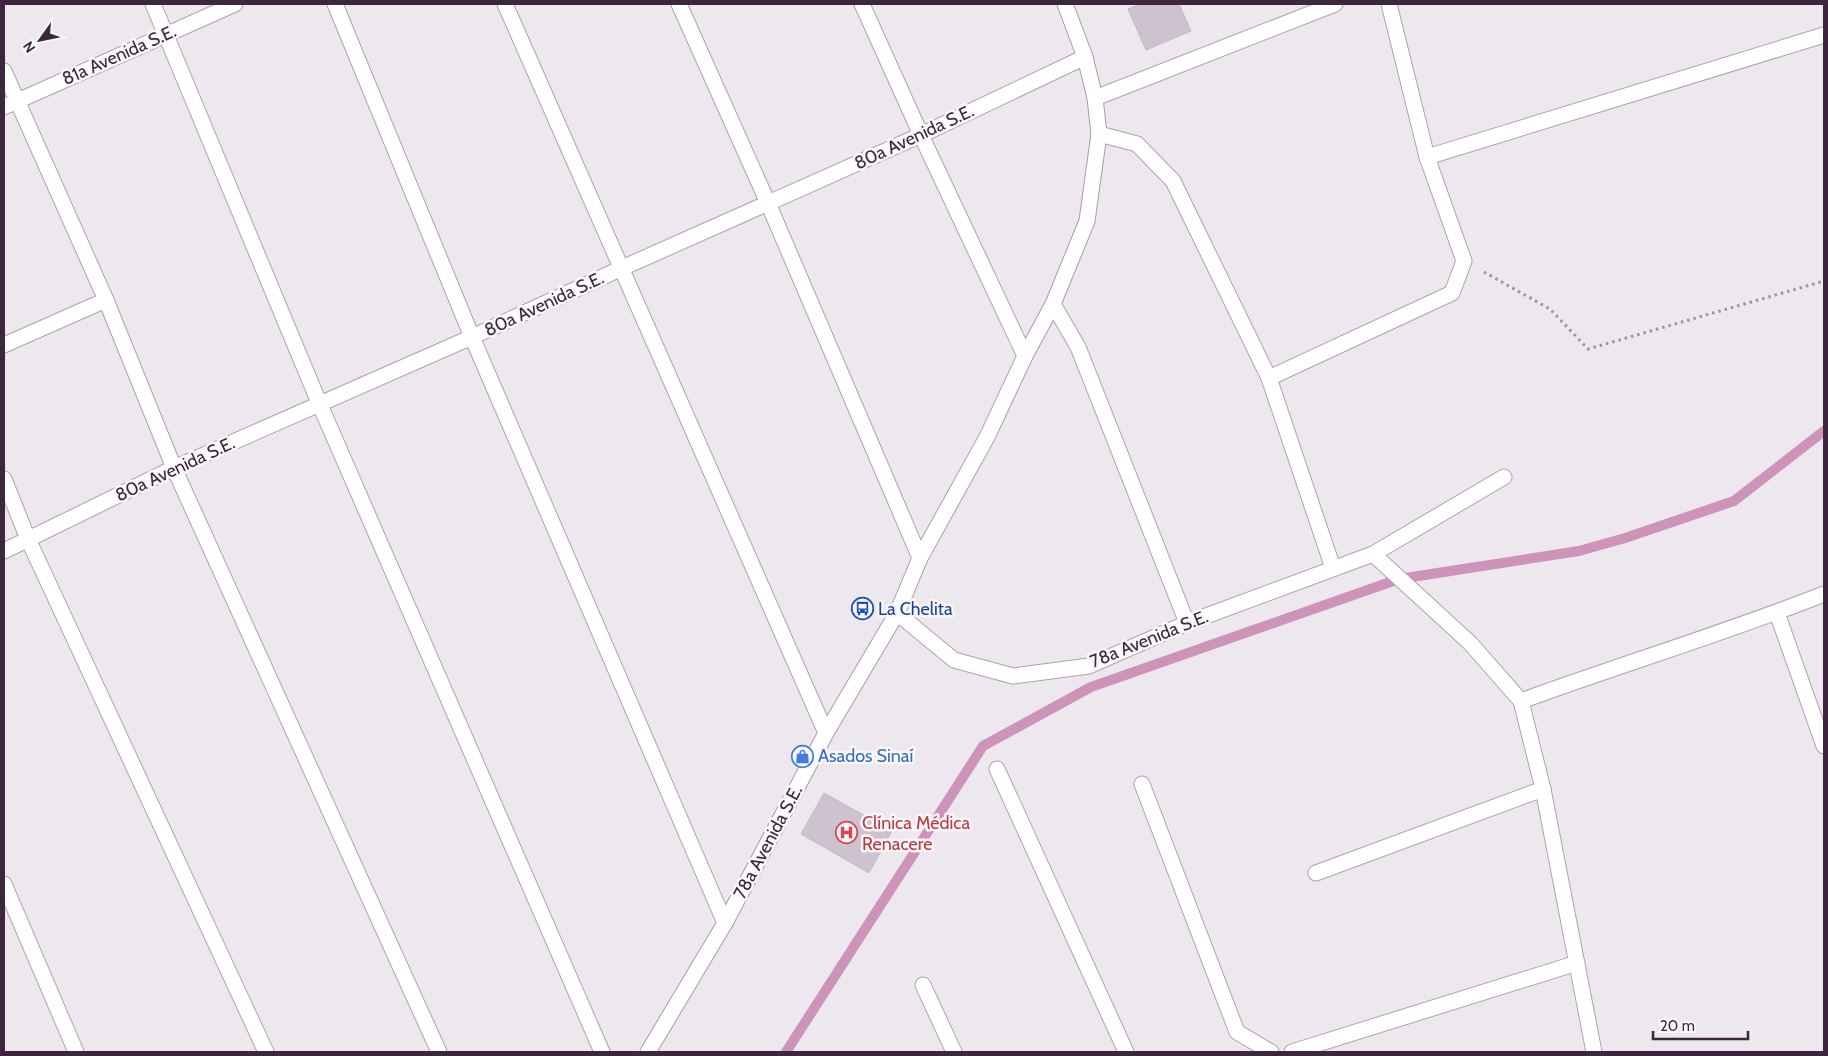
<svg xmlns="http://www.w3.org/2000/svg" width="1828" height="1056" viewBox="0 0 1828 1056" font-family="Cabin,sans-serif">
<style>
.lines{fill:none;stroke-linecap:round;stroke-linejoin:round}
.stream{stroke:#ce93b8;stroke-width:10}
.building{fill:#ccc3cf;stroke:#c5b9c7}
.street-casing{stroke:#aea2af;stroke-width:17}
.secondary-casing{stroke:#ac9aae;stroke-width:17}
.path{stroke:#ac89af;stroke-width:3;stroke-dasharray:2.5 4;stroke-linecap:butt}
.street{stroke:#fff;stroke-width:15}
.secondary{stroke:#fff;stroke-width:15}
.labels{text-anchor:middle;stroke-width:5;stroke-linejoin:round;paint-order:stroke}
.street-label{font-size:18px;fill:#3e263f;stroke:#faf7fb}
.transit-label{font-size:18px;fill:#164399;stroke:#faf7fb;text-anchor:start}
.shop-label{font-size:18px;fill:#366cbe;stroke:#faf7fb;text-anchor:start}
.health-label{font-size:18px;fill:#be3a42;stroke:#faf7fb;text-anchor:start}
</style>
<rect width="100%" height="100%" fill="#ede7ee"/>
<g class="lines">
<!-- stream -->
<path class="stream" d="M 786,1052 L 983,746 L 1091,687 L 1399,579 L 1579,551 L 1625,538 L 1734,501 L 1824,431"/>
</g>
<!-- building -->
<g class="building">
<path d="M 1141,4 L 1179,4 L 1191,31 L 1146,50 L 1128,9 Z"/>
<path d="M 824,793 L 892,831 L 869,873 L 801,834 Z"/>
</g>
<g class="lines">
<defs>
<g id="street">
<path d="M 153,4 L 320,405 L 602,1052"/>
<path d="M 335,4 L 472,337 L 725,923"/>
<path d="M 505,4 L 826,733"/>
<path d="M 679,4 L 768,203 L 920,558"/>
<path d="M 862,4 L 921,135 L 1025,356"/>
<path d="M 4,71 L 106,300 L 174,468 L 439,1052"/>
<path d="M 1095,98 L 1335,4"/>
<path d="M 4,107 L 235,4"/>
<path d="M 1099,134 L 1137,144 L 1173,181 L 1269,378 L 1333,568"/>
<path d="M 1427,157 L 1824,35"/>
<path d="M 1053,304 L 1078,347 L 1187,623"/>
<path d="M 4,345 L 106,300"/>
<path d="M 1269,378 L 1452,293 L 1464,261 L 1427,157 L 1389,4"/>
<path d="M 4,479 L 28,539 L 266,1052"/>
<path d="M 4,551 L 174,468 L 472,337 L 622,268 L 921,135 L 1085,57"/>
<path d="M 1373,554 L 1470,643 L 1521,701 L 1543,789 L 1594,1052"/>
<path d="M 897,613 L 954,660 L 1013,676 L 1089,666 L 1187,623 L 1373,554 L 1504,477"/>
<path d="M 1777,613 L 1824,746"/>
<path d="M 1521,701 C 1622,664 1725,633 1824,594"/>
<path d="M 997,769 L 1126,1052"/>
<path d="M 1142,784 L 1237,1032 L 1271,1052"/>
<path d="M 1316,873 L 1543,789"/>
<path d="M 4,884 L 76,1052"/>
<path d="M 923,985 L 954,1052"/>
<path d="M 1292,1052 L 1577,963"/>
</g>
<path id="secondary" d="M 648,1052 L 725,923 L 826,733 L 897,613 L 920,558 L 987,437 L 1025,356 L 1053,304 L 1087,221 L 1099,134 L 1095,98 L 1085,57 L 1065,4"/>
</defs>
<!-- street casing -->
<use href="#street" class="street-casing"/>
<!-- secondary casing -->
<use href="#secondary" class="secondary-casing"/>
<!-- path -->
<path class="path" d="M 1484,272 L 1550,309 L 1588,349 L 1824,281"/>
<!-- street -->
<use href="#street" class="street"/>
<!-- secondary -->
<use href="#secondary" class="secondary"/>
</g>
<!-- icons -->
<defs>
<symbol id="bus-ring" viewBox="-11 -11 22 22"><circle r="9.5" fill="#faf7fb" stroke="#1a4fb4" stroke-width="1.5"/><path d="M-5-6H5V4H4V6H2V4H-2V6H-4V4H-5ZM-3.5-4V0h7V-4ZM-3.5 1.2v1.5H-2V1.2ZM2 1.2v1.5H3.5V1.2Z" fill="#1a4fb4"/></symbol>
<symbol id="shop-ring" viewBox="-11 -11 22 22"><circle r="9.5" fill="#faf7fb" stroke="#3f7fe0" stroke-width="1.5"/><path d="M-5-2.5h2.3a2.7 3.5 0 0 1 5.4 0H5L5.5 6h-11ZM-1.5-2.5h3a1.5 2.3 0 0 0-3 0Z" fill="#3f7fe0"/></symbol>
<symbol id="hospital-ring" viewBox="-11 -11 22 22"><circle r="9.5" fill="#faf7fb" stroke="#e0444e" stroke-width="1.5"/><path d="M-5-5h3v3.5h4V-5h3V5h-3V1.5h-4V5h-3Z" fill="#e0444e"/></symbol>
</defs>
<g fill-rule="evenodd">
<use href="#bus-ring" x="850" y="596" width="25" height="25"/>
<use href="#shop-ring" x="790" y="744" width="25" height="25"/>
<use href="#hospital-ring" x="834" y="820" width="25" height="25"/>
</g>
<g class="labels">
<!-- street labels -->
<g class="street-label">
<text transform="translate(119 55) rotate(-24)" y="6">81a Avenida S.E.</text>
<text transform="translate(914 137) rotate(-25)" y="6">80a Avenida S.E.</text>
<text transform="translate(544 304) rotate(-25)" y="6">80a Avenida S.E.</text>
<text transform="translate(175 469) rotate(-25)" y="6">80a Avenida S.E.</text>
<text transform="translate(1149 639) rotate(-22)" y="6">78a Avenida S.E.</text>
<text transform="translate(768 842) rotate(-62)" y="6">78a Avenida S.E.</text>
</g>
<!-- transit labels -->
<g class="transit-label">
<text x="878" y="615">La Chelita</text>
</g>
<!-- shop labels -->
<g class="shop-label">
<text x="818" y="762">Asados Sinaí</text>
</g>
<!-- health labels -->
<g class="health-label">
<text x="862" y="829">Clínica Médica<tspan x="862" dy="21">Renacere</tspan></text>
</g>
</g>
<!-- border -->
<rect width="1828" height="1056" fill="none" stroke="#3e263f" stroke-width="10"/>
<!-- north arrow -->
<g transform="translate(40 40) rotate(237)" stroke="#faf7fb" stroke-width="4" paint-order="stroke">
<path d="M0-4L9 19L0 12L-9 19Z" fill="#3e263f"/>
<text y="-8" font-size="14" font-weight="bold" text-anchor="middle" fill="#3e263f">N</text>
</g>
<!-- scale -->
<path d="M1653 1031v8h95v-8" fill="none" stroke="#3e263f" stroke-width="2.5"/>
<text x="1660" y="1031" font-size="15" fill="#3e263f" stroke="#faf7fb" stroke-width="4" paint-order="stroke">20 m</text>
</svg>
